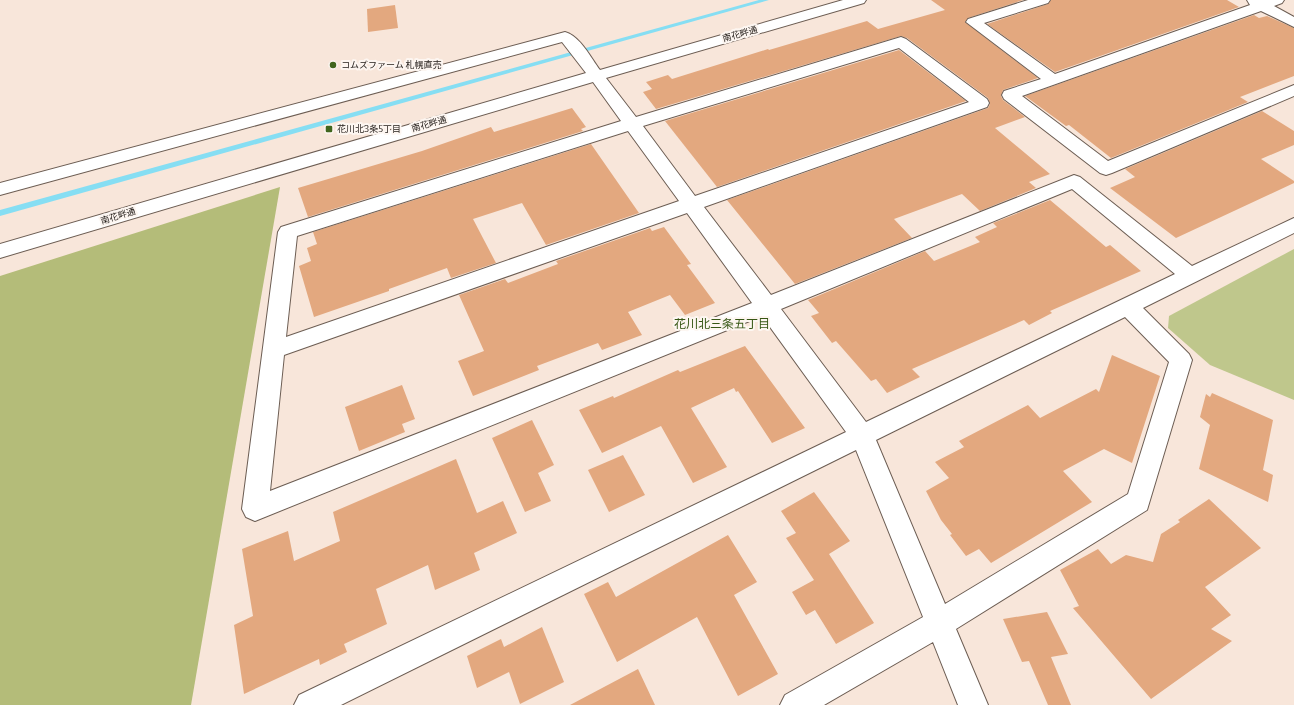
<svg xmlns="http://www.w3.org/2000/svg" width="1294" height="705" viewBox="0 0 1294 705" font-family="Bitter,'Noto Sans JP',serif">
<style>
.green{fill:#bfc78c}
.forest{fill:#b4bc79}
.lines{fill:none;stroke-linecap:round;stroke-linejoin:round}
.stream{fill:#86def3;fill-rule:evenodd}
.building{fill:#e3a87f}
.minor-casing{stroke:#6c5d53;stroke-width:2}
.minor{fill:#fff;fill-rule:evenodd}
.poi-dot{fill:#41651d;stroke:#fdf6f1;stroke-width:1.5}
.labels{text-anchor:middle;stroke-width:4;stroke-linejoin:round;paint-order:stroke}
.far-street-label{font-size:9px;fill:#201a16;stroke:#fdf6f1}
.far-poi-label{font-size:9px;fill:#201a16;stroke:#fdf6f1;text-anchor:start}
.neighbourhood-label{font-size:12px;fill:#375715;stroke:#fdf6f1}
</style>
<rect width="100%" height="100%" fill="#f8e6da"/>
<!-- green -->
<path class="green" d="M 1294,249 L 1294,400 L 1210,365 L 1168,328 L 1169,316 Z"/>
<!-- forest -->
<path class="forest" d="M 280,187 L 191,705 L 0,705 L 0,276 Z"/>
<g class="lines">
<!-- stream -->
<path class="stream" d="M 759,0 L 769,0 L 0,216 L 0,210 Z"/>
</g>
<!-- building -->
<g class="building">
<path d="M 931,0 L 1023,0 L 968,18 L 965,22 L 1038,78 L 1003,90 L 1001,96 L 1003,100 L 1025,117 L 995,128 L 1050,174 L 1029,182 L 1036,188 L 980,211 L 962,194 L 894,219 L 912,238 L 795,284 L 727,200 L 988,108 L 990,104 L 988,98 L 907,38 L 901,36 L 656,109 L 643,92 L 652,89 L 646,82 L 668,75 L 672,79 L 768,49 L 769,50 L 867,21 L 878,29 L 945,10 Z"/>
<path d="M 1051,0 L 1227,0 L 1239,7 L 1055,72 L 987,24 L 1048,4 Z"/>
<path d="M 395,5 L 398,28 L 368,32 L 367,9 Z"/>
<path d="M 1254,15 L 1259,18 L 1267,16 L 1294,28 L 1294,76 L 1240,97 L 1248,102 L 1111,158 L 1069,125 L 1066,126 L 1025,96 Z"/>
<path d="M 899,50 L 966,101 L 717,187 L 665,121 Z"/>
<path d="M 572,108 L 586,127 L 581,129 L 583,131 L 308,217 L 298,188 L 422,151 L 491,127 L 494,132 Z"/>
<path d="M 1262,111 L 1294,131 L 1294,145 L 1261,159 L 1294,181 L 1294,183 L 1176,238 L 1110,188 L 1135,177 L 1125,169 Z"/>
<path d="M 591,144 L 639,213 L 546,245 L 522,203 L 473,219 L 496,263 L 451,278 L 447,268 L 389,289 L 389,291 L 314,317 L 299,266 L 311,261 L 307,248 L 317,244 L 313,232 Z"/>
<path d="M 1050,200 L 1106,247 L 1110,245 L 1141,271 L 1050,311 L 1052,313 L 1029,325 L 1024,320 L 912,369 L 920,377 L 887,393 L 876,379 L 871,381 L 836,341 L 832,343 L 811,316 L 819,313 L 808,300 L 925,251 L 934,261 L 980,242 L 975,237 L 997,227 L 993,223 Z"/>
<path d="M 664,227 L 691,264 L 687,265 L 715,303 L 685,315 L 670,295 L 628,312 L 642,335 L 602,350 L 598,343 L 537,366 L 539,370 L 473,396 L 458,361 L 484,351 L 459,295 L 505,279 L 508,283 L 558,264 L 556,261 L 650,228 L 652,231 Z"/>
<path d="M 745,346 L 805,428 L 772,443 L 738,391 L 736,392 L 734,388 L 691,408 L 727,467 L 693,483 L 661,426 L 602,453 L 579,410 L 613,396 L 614,398 L 678,370 L 680,372 Z"/>
<path d="M 1112,355 L 1160,376 L 1132,463 L 1104,449 L 1063,471 L 1092,502 L 991,563 L 979,549 L 966,556 L 950,535 L 952,534 L 941,520 L 926,491 L 949,478 L 935,462 L 964,447 L 959,441 L 1028,405 L 1040,418 L 1096,389 L 1099,392 Z"/>
<path d="M 402,385 L 415,419 L 402,424 L 405,432 L 359,451 L 345,407 Z"/>
<path d="M 1212,393 L 1273,420 L 1263,470 L 1273,475 L 1268,502 L 1199,469 L 1210,425 L 1200,417 L 1206,394 L 1210,397 Z"/>
<path d="M 532,420 L 554,465 L 538,473 L 551,501 L 525,512 L 492,438 Z"/>
<path d="M 623,455 L 645,495 L 609,512 L 588,470 Z"/>
<path d="M 456,459 L 477,513 L 503,501 L 517,533 L 474,553 L 480,570 L 435,590 L 428,565 L 376,589 L 387,624 L 344,644 L 347,652 L 320,665 L 319,659 L 244,694 L 234,625 L 253,616 L 242,549 L 288,531 L 294,561 L 340,541 L 333,512 Z"/>
<path d="M 814,492 L 850,541 L 829,554 L 874,623 L 836,644 L 815,610 L 806,615 L 792,592 L 814,580 L 786,538 L 796,533 L 781,511 Z"/>
<path d="M 1209,499 L 1261,548 L 1205,587 L 1231,615 L 1211,629 L 1232,641 L 1151,699 L 1073,608 L 1079,606 L 1060,570 L 1098,549 L 1111,564 L 1126,555 L 1153,562 L 1161,534 L 1180,522 L 1178,520 Z"/>
<path d="M 728,535 L 757,582 L 734,595 L 778,674 L 738,696 L 697,617 L 617,662 L 584,594 L 608,582 L 616,597 Z"/>
<path d="M 1047,612 L 1068,654 L 1051,657 L 1071,705 L 1048,705 L 1029,661 L 1022,662 L 1003,619 Z"/>
<path d="M 542,627 L 564,682 L 520,704 L 509,672 L 477,688 L 467,656 L 501,639 L 504,647 Z"/>
<path d="M 638,669 L 655,705 L 570,705 Z"/>
</g>
<g class="lines">
<defs>
<g id="minor">
<path d="M 843,0 L 866,0 L 864,3 L 606,78 L 636,117 L 901,37 L 906,39 L 987,99 L 989,103 L 987,107 L 704,207 L 771,295 L 1074,175 L 1080,177 L 1192,266 L 1294,218 L 1294,233 L 1143,308 L 1189,354 L 1192,360 L 1147,510 L 956,629 L 988,705 L 958,705 L 933,642 L 824,705 L 780,705 L 785,695 L 923,617 L 856,450 L 341,705 L 294,705 L 299,695 L 846,432 L 762,316 L 255,521 L 246,517 L 242,509 L 278,232 L 281,227 L 621,121 L 593,82 L 0,258 L 0,244 L 586,73 L 562,42 L 0,195 L 0,183 L 565,32 C 580,36 591,58 600,70 ZM 899,48 L 969,102 L 695,196 L 643,126 ZM 628,131 L 679,201 L 286,337 L 297,236 ZM 1072,189 L 1175,274 L 866,422 L 781,309 ZM 687,213 L 752,303 L 270,491 L 284,355 ZM 1125,317 L 1169,362 L 1128,494 L 945,604 L 876,440 Z"/>
<path d="M 1028,0 L 1050,0 L 1048,3 L 984,23 L 1055,74 L 1250,5 L 1247,0 L 1284,0 L 1282,3 L 1274,6 L 1294,17 L 1294,27 L 1261,11 L 1022,96 L 1108,161 L 1294,85 L 1294,96 L 1112,173 L 1106,175 L 1100,173 L 1004,99 L 1002,95 L 1004,91 L 1041,79 L 966,22 L 968,19 Z"/>
</g>
</defs>
<!-- minor casing -->
<use href="#minor" class="minor-casing"/>
<!-- minor -->
<use href="#minor" class="minor"/>
</g>
<!-- markers -->
<g class="poi-dot">
<circle cx="333" cy="65" r="4"/>
<rect x="325" y="125" width="8" height="8" rx="2"/>
</g>
<g class="labels">
<!-- far-street labels -->
<g class="far-street-label">
<text transform="translate(740 34) rotate(-16)" y="3">南花畔通</text>
<text transform="translate(429 124) rotate(-16)" y="3">南花畔通</text>
<text transform="translate(118 216) rotate(-17)" y="3">南花畔通</text>
</g>
<!-- far-poi labels -->
<g class="far-poi-label">
<text x="341" y="68">コムズファーム 札幌直売</text>
<text x="337" y="132">花川北3条5丁目</text>
</g>
<!-- neighbourhood labels -->
<g class="neighbourhood-label">
<text x="722" y="328">花川北三条五丁目</text>
</g>
</g>
</svg>
